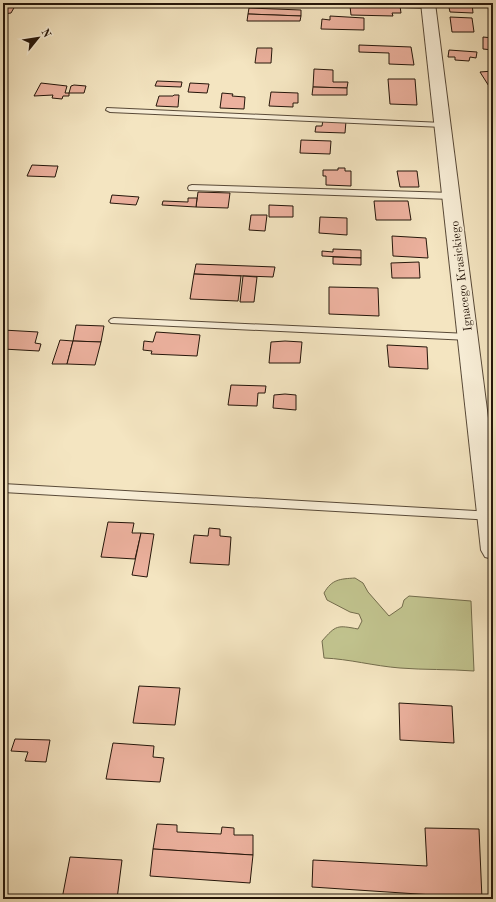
<svg xmlns="http://www.w3.org/2000/svg" width="496" height="902" viewBox="0 0 496 902" font-family="'Old Standard TT',serif">
<style>
.green{fill:#c1c38e;stroke:#736c4c}
.building{fill:#ecb19e;stroke:#25160a}
.lines{fill:none;stroke-linecap:round;stroke-linejoin:round}
.service-casing{stroke:#594a38;stroke-width:2}
.tertiary-casing{stroke:#594a38;stroke-width:2}
.service{fill:#f8eed7;fill-rule:evenodd}
.tertiary{fill:#f8eed7;fill-rule:evenodd}
.labels{text-anchor:middle;stroke-width:4;stroke-linejoin:round;paint-order:stroke}
.street-label{font-size:12px;fill:#25160a;stroke:#f8eed7}
</style>
<rect width="100%" height="100%" fill="#f4e5c1"/>
<filter id="stains"><feTurbulence type="fractalNoise" baseFrequency=".005" numOctaves="4"/><feColorMatrix values="0 0 0 0 .2 0 0 0 0 .09 0 0 0 0 .02 0 0 0 .5 -.17"/></filter>
<radialGradient id="worn" r=".72"><stop offset=".6" stop-color="#630" stop-opacity="0"/><stop offset="1" stop-color="#630" stop-opacity=".3"/></radialGradient>
<!-- green -->
<path class="green" d="M 355,578 L 363,583 L 368,592 L 389,616 L 402,607 L 404,600 L 409,596 L 471,601 L 474,671 C 449,669 424,670 400,668 C 374,666 349,659 324,658 L 322,641 C 336,625 337,625 358,629 L 362,621 L 359,614 L 350,612 L 327,600 L 324,593 C 332,579 340,579 355,578 Z"/>
<!-- building -->
<g class="building">
<path d="M 448,3 L 472,3 L 473,13 L 450,12 Z"/>
<path d="M 3,5 L 5,5 L 4,6 L 15,6 L 11,13 L 3,14 Z"/>
<path d="M 350,6 L 400,6 L 401,13 L 392,13 L 393,16 L 351,15 Z"/>
<path d="M 249,8 L 301,10 L 301,16 L 248,14 Z"/>
<path d="M 248,14 L 301,16 L 300,21 L 247,21 Z"/>
<path d="M 330,16 L 364,18 L 364,30 L 321,29 L 322,19 L 330,20 Z"/>
<path d="M 450,17 L 472,18 L 474,32 L 452,32 Z"/>
<path d="M 483,37 L 493,38 L 493,50 L 483,49 Z"/>
<path d="M 359,45 L 411,47 L 414,65 L 389,64 L 389,53 L 359,52 Z"/>
<path d="M 257,48 L 272,48 L 271,63 L 255,63 Z"/>
<path d="M 449,50 L 477,52 L 476,58 L 470,57 L 469,61 L 455,60 L 455,57 L 448,57 Z"/>
<path d="M 314,69 L 333,70 L 333,82 L 348,82 L 347,88 L 313,87 Z"/>
<path d="M 493,71 L 493,91 L 492,91 L 480,72 Z"/>
<path d="M 388,79 L 415,79 L 417,105 L 390,104 Z"/>
<path d="M 157,81 L 182,82 L 181,87 L 155,86 Z"/>
<path d="M 41,83 L 67,86 L 65,93 L 69,93 L 69,96 L 63,96 L 62,99 L 52,98 L 53,95 L 34,96 Z"/>
<path d="M 190,83 L 209,84 L 207,93 L 188,92 Z"/>
<path d="M 74,85 L 86,86 L 84,93 L 69,93 L 71,86 Z"/>
<path d="M 313,87 L 347,88 L 347,95 L 312,95 Z"/>
<path d="M 271,92 L 298,93 L 298,103 L 293,103 L 293,107 L 269,106 Z"/>
<path d="M 222,93 L 233,94 L 232,96 L 245,97 L 244,109 L 220,108 Z"/>
<path d="M 174,95 L 179,95 L 178,107 L 156,106 L 159,96 L 173,96 Z"/>
<path d="M 323,120 L 346,121 L 345,133 L 315,132 L 316,126 L 322,126 Z"/>
<path d="M 301,140 L 331,141 L 330,154 L 300,153 Z"/>
<path d="M 32,165 L 54,166 L 58,166 L 55,177 L 27,176 Z"/>
<path d="M 338,168 L 345,168 L 345,171 L 351,171 L 351,186 L 326,185 L 326,176 L 323,176 L 323,170 L 338,170 Z"/>
<path d="M 397,171 L 417,171 L 419,187 L 400,187 Z"/>
<path d="M 198,192 L 230,193 L 228,208 L 196,207 Z"/>
<path d="M 112,195 L 139,197 L 136,205 L 110,203 Z"/>
<path d="M 188,198 L 197,198 L 196,207 L 162,205 L 163,201 L 188,202 Z"/>
<path d="M 374,201 L 408,201 L 411,220 L 376,220 Z"/>
<path d="M 269,205 L 293,206 L 293,217 L 269,217 Z"/>
<path d="M 251,215 L 267,215 L 265,231 L 249,230 Z"/>
<path d="M 320,217 L 347,218 L 347,235 L 319,233 Z"/>
<path d="M 392,236 L 426,238 L 428,258 L 393,256 Z"/>
<path d="M 333,249 L 361,250 L 361,258 L 322,256 L 322,251 L 333,252 Z"/>
<path d="M 333,257 L 361,258 L 361,265 L 333,264 Z"/>
<path d="M 419,262 L 420,278 L 392,278 L 391,263 Z"/>
<path d="M 196,264 L 275,267 L 273,277 L 194,274 Z"/>
<path d="M 194,274 L 241,276 L 238,301 L 190,299 Z"/>
<path d="M 243,276 L 257,277 L 254,302 L 240,302 Z"/>
<path d="M 329,287 L 378,288 L 379,316 L 329,314 Z"/>
<path d="M 76,325 L 104,326 L 101,342 L 73,341 Z"/>
<path d="M 3,330 L 38,332 L 35,343 L 41,344 L 39,351 L 3,349 L 6,339 L 3,339 Z"/>
<path d="M 156,332 L 200,335 L 197,356 L 151,354 L 152,351 L 143,350 L 144,341 L 153,342 Z"/>
<path d="M 60,340 L 73,341 L 67,364 L 52,364 Z"/>
<path d="M 73,341 L 101,342 L 95,365 L 67,364 Z"/>
<path d="M 285,341 L 302,342 L 300,363 L 269,363 L 271,342 Z"/>
<path d="M 387,345 L 427,347 L 428,369 L 389,367 Z"/>
<path d="M 231,385 L 266,386 L 265,393 L 258,393 L 257,406 L 228,405 Z"/>
<path d="M 285,394 L 296,395 L 296,410 L 273,408 L 274,395 Z"/>
<path d="M 108,522 L 134,523 L 132,533 L 141,533 L 135,559 L 101,557 Z"/>
<path d="M 209,528 L 220,529 L 220,536 L 231,537 L 229,565 L 190,563 L 194,535 L 208,536 Z"/>
<path d="M 141,533 L 154,534 L 147,577 L 132,575 Z"/>
<path d="M 139,686 L 180,688 L 175,725 L 133,723 Z"/>
<path d="M 399,703 L 452,706 L 454,743 L 400,740 Z"/>
<path d="M 15,739 L 50,740 L 46,762 L 25,761 L 28,752 L 11,751 Z"/>
<path d="M 113,743 L 154,746 L 153,757 L 164,758 L 160,782 L 106,779 Z"/>
<path d="M 157,824 L 177,825 L 177,832 L 221,834 L 222,827 L 234,828 L 234,835 L 253,835 L 253,855 L 153,849 Z"/>
<path d="M 425,828 L 479,829 L 482,899 L 433,899 L 433,895 L 312,887 L 313,860 L 427,866 Z"/>
<path d="M 153,849 L 253,855 L 250,883 L 150,876 Z"/>
<path d="M 70,857 L 122,860 L 117,899 L 62,899 Z"/>
</g>
<g class="lines">
<defs>
<g id="service">
<path d="M 334,3 L 429,4 L 432,6 L 429,8 L 337,5 Z"/>
<path d="M 107,108 L 443,123 L 447,125 L 443,127 L 110,112 L 106,110 Z"/>
<path d="M 192,185 L 452,193 L 456,196 L 452,199 L 189,190 L 188,188 L 189,186 Z"/>
<path d="M 114,318 L 469,334 L 474,337 L 469,340 L 111,323 L 109,321 L 111,319 Z"/>
<path d="M 3,484 L 493,512 L 493,520 L 3,492 Z"/>
</g>
<path id="tertiary" d="M 421,3 L 435,3 L 493,457 L 493,559 L 485,557 L 481,550 Z"/>
</defs>
<!-- service casing -->
<use href="#service" class="service-casing"/>
<!-- tertiary casing -->
<use href="#tertiary" class="tertiary-casing"/>
<!-- service -->
<use href="#service" class="service"/>
<!-- tertiary -->
<use href="#tertiary" class="tertiary"/>
</g>
<g class="labels">
<!-- street labels -->
<g class="street-label">
<text transform="translate(461 276) rotate(-97)" y="4">Ignacego Krasickiego</text>
</g>
</g>
<!-- margin -->
<rect width="496" height="902" fill="none" stroke="#f4e5c1" stroke-width="16"/>
<rect x="4" y="4" width="488" height="894" fill="none" stroke="#25160a" stroke-width="2"/>
<rect x="8" y="8" width="480" height="886" fill="none" stroke="#25160a"/>
<!-- north arrow -->
<g transform="translate(38 38) rotate(60)" stroke="#f8eed7" stroke-width="3" paint-order="stroke">
<path d="M0-3L7 15L0 10L-7 15Z" fill="#25160a"/>
<text y="-6" font-size="11" font-weight="bold" text-anchor="middle" fill="#25160a">N</text>
</g>
<rect width="100%" height="100%" filter="url(#stains)"/>
<rect width="100%" height="100%" fill="url(#worn)"/>
</svg>
